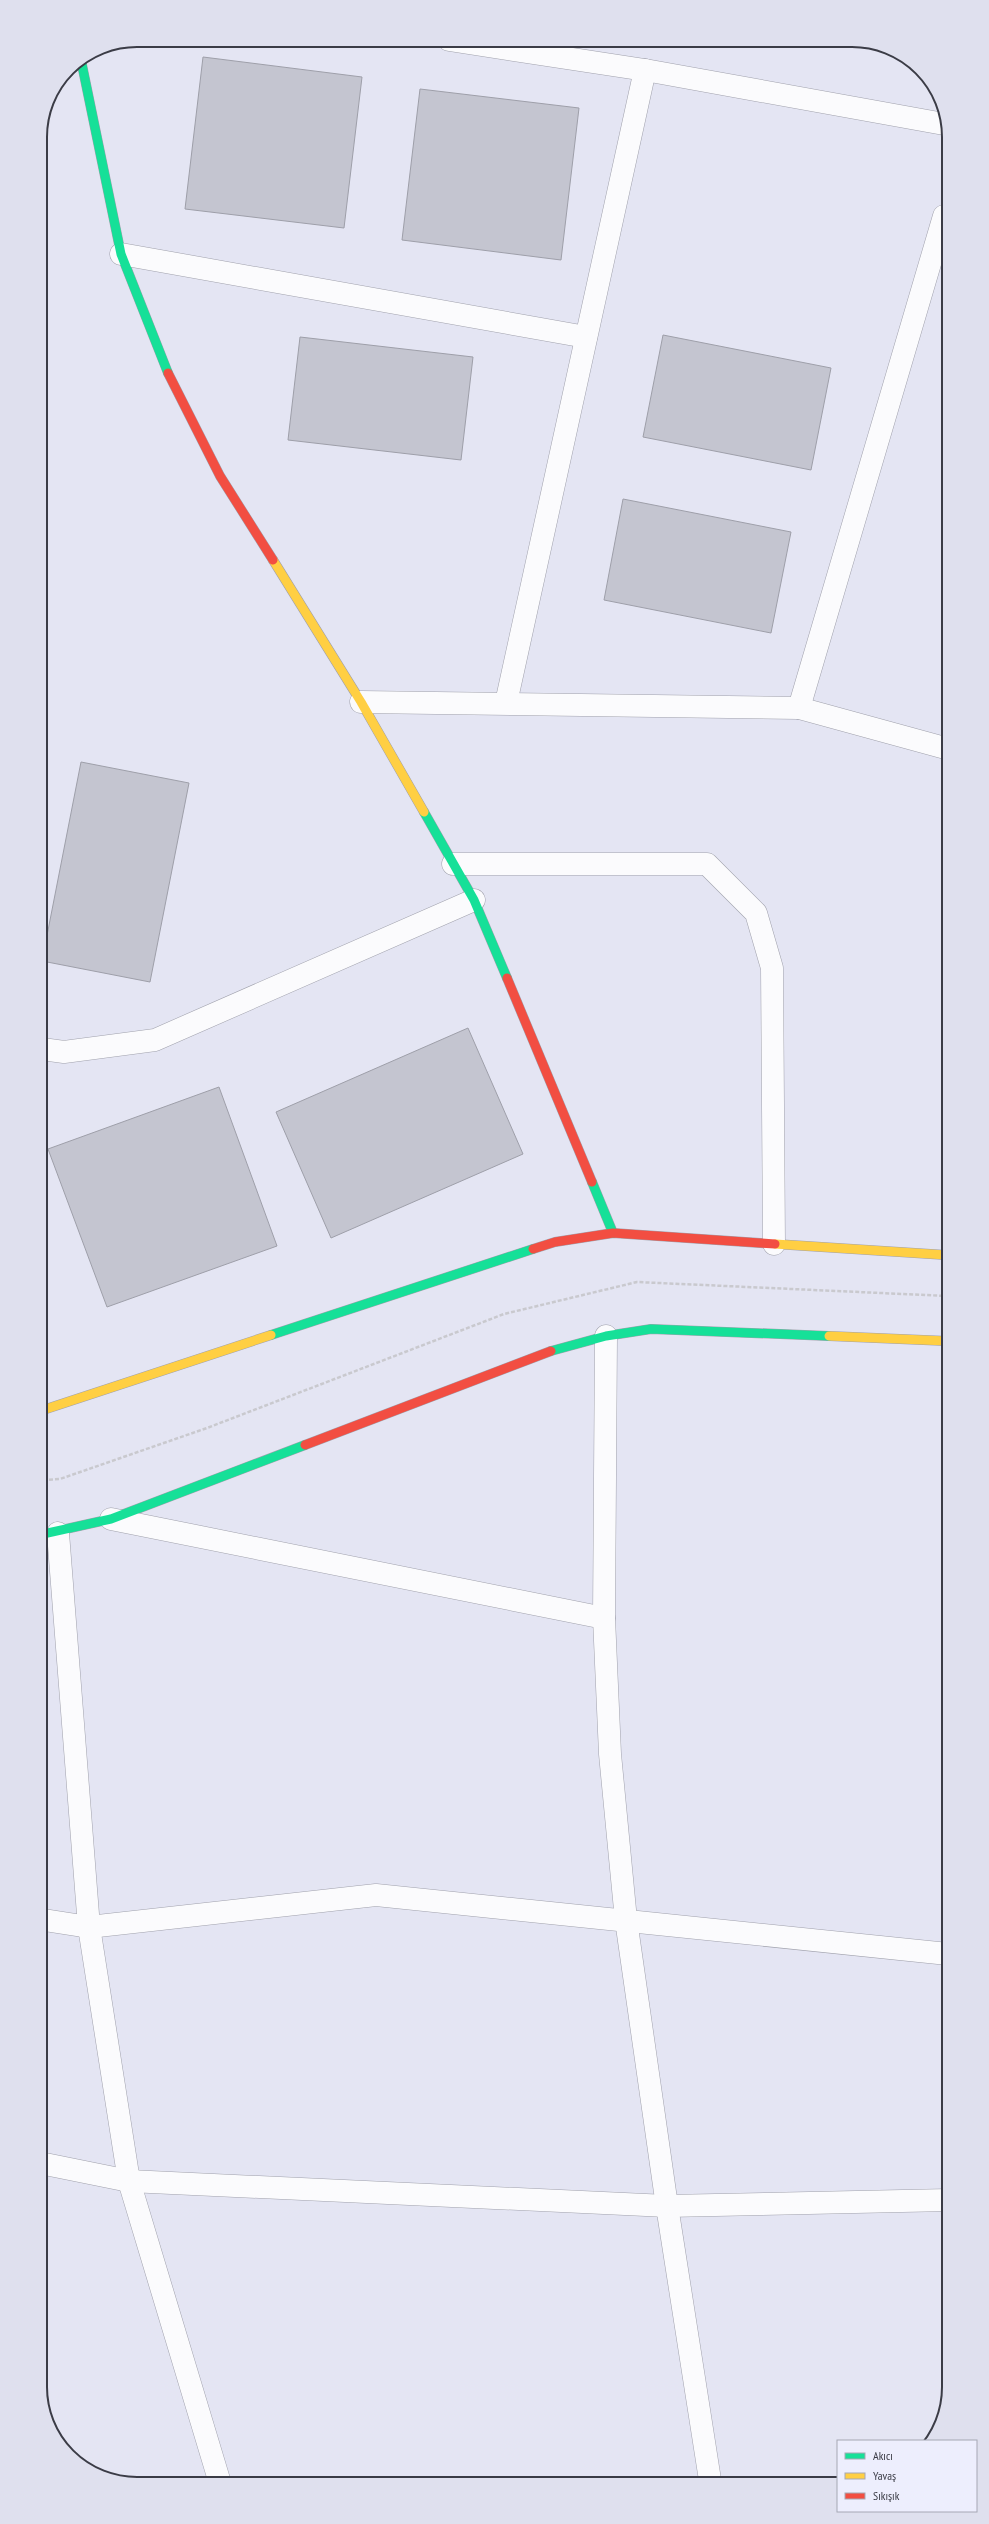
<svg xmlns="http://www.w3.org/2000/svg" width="989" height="2524" viewBox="0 0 989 2524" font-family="'PT Sans Narrow',sans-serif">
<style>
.building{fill:#c4c5d0;stroke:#9e9fa9}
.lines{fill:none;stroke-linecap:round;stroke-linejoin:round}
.street-casing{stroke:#a0a1ac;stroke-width:23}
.fast-casing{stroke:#a0a1ac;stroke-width:10}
.slow-casing{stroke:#a0a1ac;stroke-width:10}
.jam-casing{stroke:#a0a1ac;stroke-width:10}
.path{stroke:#c9c9ce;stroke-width:2.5;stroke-dasharray:4 2;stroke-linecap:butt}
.street{stroke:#fbfbfd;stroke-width:22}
.fast{stroke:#16e098;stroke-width:9}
.slow{stroke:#ffcf43;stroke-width:9}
.jam{stroke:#f24e42;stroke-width:9}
.rim{fill:none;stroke:#3b3c46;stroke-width:2}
</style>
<rect width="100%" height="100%" fill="#e4e5f3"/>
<!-- building -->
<g class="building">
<path d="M 203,57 L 362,77 L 344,228 L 185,209 Z"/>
<path d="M 420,89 L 579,108 L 561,260 L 402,240 Z"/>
<path d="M 663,335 L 831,368 L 811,470 L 643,437 Z"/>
<path d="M 300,337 L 473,357 L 461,460 L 288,440 Z"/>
<path d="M 623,499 L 791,532 L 771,633 L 604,600 Z"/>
<path d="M 81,762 L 189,783 L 150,982 L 42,961 Z"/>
<path d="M 468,1028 L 523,1154 L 331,1238 L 276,1112 Z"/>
<path d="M 219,1087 L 277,1246 L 107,1307 L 48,1149 Z"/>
</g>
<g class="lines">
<defs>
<g id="street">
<path d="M 449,40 L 645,70 L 944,124"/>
<path d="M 121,254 L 586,337"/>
<path d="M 361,702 L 799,708 L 945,748"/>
<path d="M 506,703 L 645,70"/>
<path d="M 799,708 L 944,216"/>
<path d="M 453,864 L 707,864 L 756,913 L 772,968 L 774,1244"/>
<path d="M 42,1049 L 64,1052 L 155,1040 L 474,900"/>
<path d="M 606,1336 L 604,1618 L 610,1754 L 626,1920 L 667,2206 L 710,2480"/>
<path d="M 111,1519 L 604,1618"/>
<path d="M 58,1533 L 89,1927 L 129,2181 L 220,2483"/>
<path d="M 44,1920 L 89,1927 L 376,1895 L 948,1954"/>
<path d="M 45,2164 L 129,2181 L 667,2206 L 949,2200"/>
</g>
<g id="fast">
<path d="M 81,60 L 121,254 L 168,373"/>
<path d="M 424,812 L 474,900 L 507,978"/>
<path d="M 592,1182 L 613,1233"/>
<path d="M 271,1335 L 533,1249"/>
<path d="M 551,1351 L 606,1336 L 651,1329 L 829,1336"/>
<path d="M 43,1534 L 111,1519 L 305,1445"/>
</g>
<g id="slow">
<path d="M 273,560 L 361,702 L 424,812"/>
<path d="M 775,1244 L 946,1255"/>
<path d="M 829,1336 L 947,1341"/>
<path d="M 43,1410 L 271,1335"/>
</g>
<g id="jam">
<path d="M 168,373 L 220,476 L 273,560"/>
<path d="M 507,978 L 592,1182"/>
<path d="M 533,1249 L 555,1242 L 613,1233 L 775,1244"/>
<path d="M 305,1445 L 551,1351"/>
</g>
</defs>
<!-- street casing -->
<use href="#street" class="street-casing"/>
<!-- fast casing -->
<use href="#fast" class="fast-casing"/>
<!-- slow casing -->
<use href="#slow" class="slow-casing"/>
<!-- jam casing -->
<use href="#jam" class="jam-casing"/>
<!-- path -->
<path class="path" d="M 43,1480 L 60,1479 L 207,1428 L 504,1314 L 637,1282 L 947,1296"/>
<!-- street -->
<use href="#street" class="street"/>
<!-- fast -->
<use href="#fast" class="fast"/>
<!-- slow -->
<use href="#slow" class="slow"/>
<!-- jam -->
<use href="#jam" class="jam"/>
</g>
<!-- crop -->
<path d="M0 0H989V2524H0ZM137 47H852A90 90 0 0 1 942 137V2387A90 90 0 0 1 852 2477H137A90 90 0 0 1 47 2387V137A90 90 0 0 1 137 47Z" fill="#dfe0ee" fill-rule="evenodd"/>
<path class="rim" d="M137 47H852A90 90 0 0 1 942 137V2387A90 90 0 0 1 852 2477H137A90 90 0 0 1 47 2387V137A90 90 0 0 1 137 47Z"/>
<!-- legend -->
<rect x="837" y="2440" width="140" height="72" fill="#edeefd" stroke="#a6a7b4"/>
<rect x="845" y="2453" width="20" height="6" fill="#16e098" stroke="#a6a7b4"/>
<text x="873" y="2460" font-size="12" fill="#3b3c46">Akıcı</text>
<rect x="845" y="2473" width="20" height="6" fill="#ffcf43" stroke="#a6a7b4"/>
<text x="873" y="2480" font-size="12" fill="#3b3c46">Yavaş</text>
<rect x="845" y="2493" width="20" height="6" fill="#f24e42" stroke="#a6a7b4"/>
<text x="873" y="2500" font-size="12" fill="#3b3c46">Sıkışık</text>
</svg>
